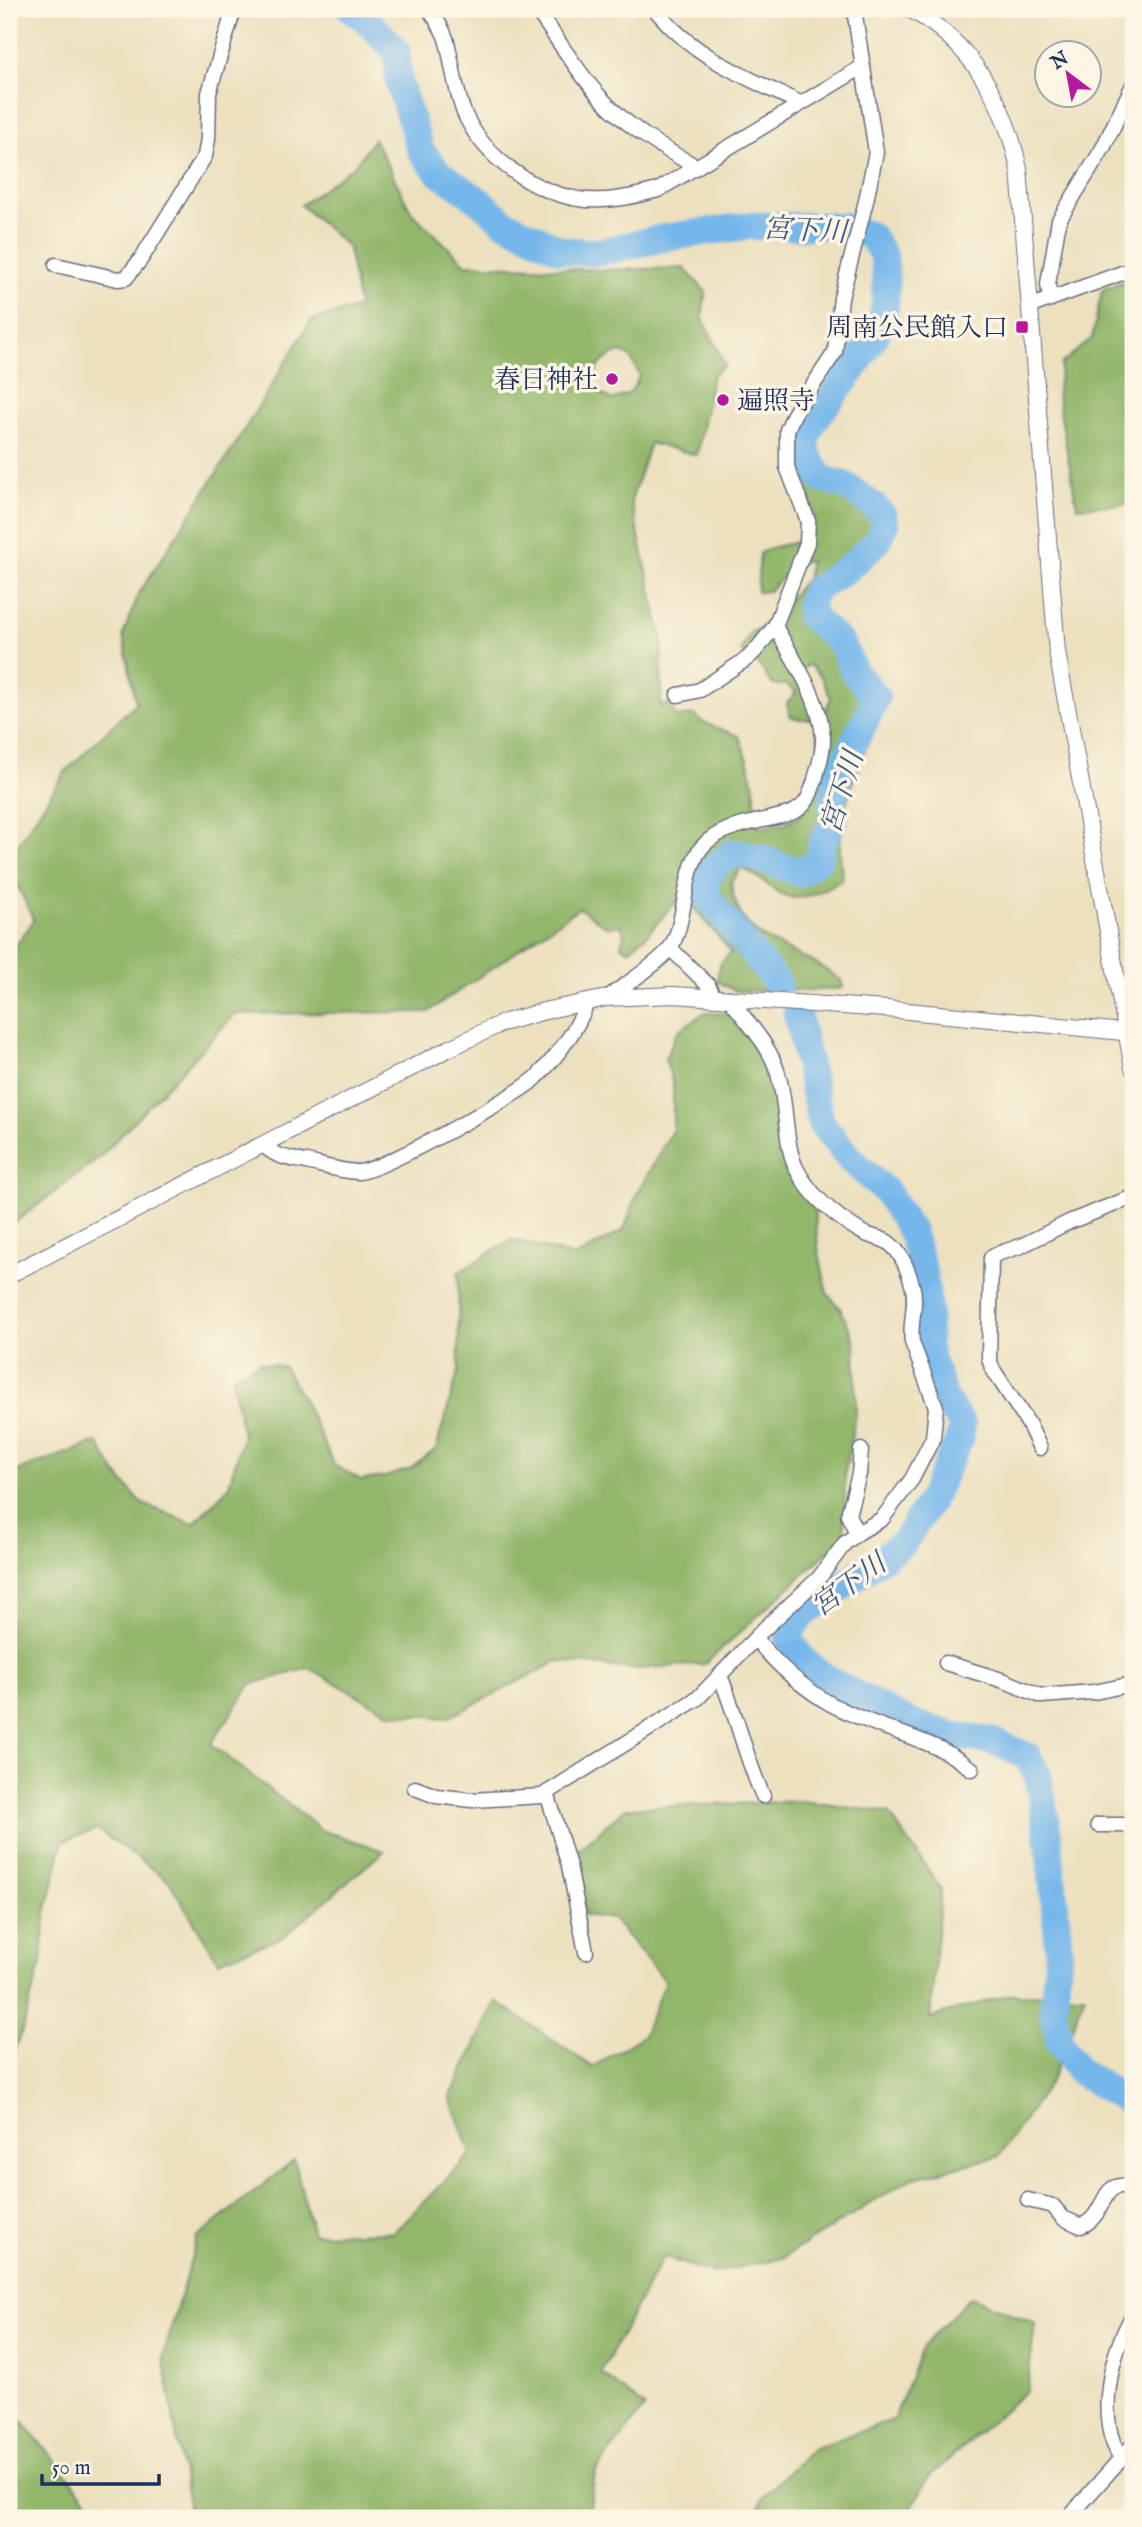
<svg xmlns="http://www.w3.org/2000/svg" width="1142" height="2527" viewBox="0 0 1142 2527" font-family="'IM FELL English','Noto Serif JP',serif">
<style>
.forest{fill:#92b66b;stroke:#567264;stroke-width:2;fill-rule:evenodd}
.lines{fill:none;stroke-linecap:round;stroke-linejoin:round}
.river{stroke:#76b7eb;stroke-width:28}
.minor-casing{stroke:#646d80;stroke-width:17}
.tertiary-casing{stroke:#646d80;stroke-width:18}
.minor{stroke:#fff;stroke-width:14}
.tertiary{stroke:#fff;stroke-width:16}
.poi-dot{fill:#b5179e;stroke:#fcf5e5;stroke-width:2.5}
.labels{text-anchor:middle;stroke-width:7;stroke-linejoin:round;paint-order:stroke}
.poi-label{font-size:26px;fill:#1b2f5e;stroke:#fcf5e5;text-anchor:end}
.water-label{font-size:28px;font-style:italic;fill:#365888;stroke:#fcf5e5}
</style>
<rect width="100%" height="100%" fill="#fcf5e5"/>
<filter id="ink" filterUnits="userSpaceOnUse"><feTurbulence type="fractalNoise" baseFrequency=".0143" numOctaves="2"/><feDisplacementMap in="SourceGraphic" scale="14" xChannelSelector="R" yChannelSelector="G"/><feConvolveMatrix kernelMatrix="1 2 1 2 8 2 1 2 1" color-interpolation-filters="sRGB"/></filter>
<filter id="wash" filterUnits="userSpaceOnUse"><feTurbulence type="fractalNoise" baseFrequency=".00686" numOctaves="4" result="noise"/><feDisplacementMap in="SourceGraphic" scale="28" xChannelSelector="R" yChannelSelector="G"/><feGaussianBlur stdDeviation="1.57" result="paint"/><feColorMatrix in="noise" values="0 0 0 0 0 0 0 0 0 0 0 0 0 0 0 0 0 1.4 0 .05"/><feComposite in="paint" operator="in"/></filter>
<g filter="url(#wash)">
<rect width="100%" height="100%" fill="#ece0be"/>
<!-- forest -->
<g class="forest">
<path d="M 374,139 L 412,213 L 466,264 L 598,270 L 684,268 L 706,292 L 702,317 L 725,365 L 712,376 L 697,455 L 650,443 L 631,501 L 662,638 L 661,707 L 669,703 L 676,717 L 695,715 L 702,722 L 739,736 C 746,756 754,776 755,798 C 756,808 756,816 759,827 L 784,823 L 798,817 L 821,762 L 816,719 L 799,719 L 790,716 L 787,703 L 796,693 L 787,685 L 773,685 C 766,678 762,666 755,661 C 749,657 745,656 741,650 L 750,633 L 770,621 L 807,578 L 810,561 L 797,562 L 769,591 L 757,592 L 760,553 C 782,540 794,549 812,533 L 813,511 L 803,490 L 805,479 L 817,469 L 856,477 L 883,506 L 886,524 L 873,556 L 828,591 L 821,601 C 827,630 866,654 873,687 C 882,724 857,765 847,800 C 845,811 840,838 840,848 C 840,859 842,869 842,880 C 824,889 799,906 779,893 C 766,884 756,874 741,868 L 731,883 C 738,937 773,941 813,962 C 823,967 832,974 841,980 L 843,988 L 816,990 L 735,991 L 717,981 L 720,964 L 731,952 L 696,910 L 692,901 L 676,901 L 647,935 L 629,950 L 621,946 L 624,935 L 621,925 L 607,927 L 579,908 L 428,1012 L 235,1014 L 101,1156 L 9,1227 L 9,955 L 34,920 L 9,868 L 9,858 L 66,771 L 136,703 L 123,635 L 138,595 L 235,445 L 311,321 L 359,307 L 348,247 L 301,205 L 355,165 ZM 621,352 L 630,356 L 640,376 L 630,393 L 613,400 L 598,392 L 591,381 C 598,365 604,357 621,352 ZM 810,665 L 820,675 L 831,698 L 823,716 L 801,669 Z"/>
<path d="M 1133,277 L 1133,504 L 1077,507 L 1057,394 L 1062,363 L 1092,338 L 1102,290 Z"/>
<path d="M 704,1013 L 733,1014 L 765,1055 L 776,1081 L 776,1105 L 789,1173 L 814,1206 L 818,1247 L 827,1293 L 840,1308 L 855,1341 L 856,1412 L 845,1471 L 844,1537 L 705,1664 L 633,1669 L 558,1661 L 448,1718 L 389,1713 L 309,1668 L 251,1684 L 211,1744 L 321,1830 L 384,1851 L 283,1937 L 218,1961 L 169,1881 L 97,1829 L 63,1841 L 46,1913 L 42,1958 L 23,2028 L 9,2063 L 9,1474 L 97,1442 L 115,1472 L 141,1503 L 193,1524 L 228,1488 L 243,1436 L 232,1377 L 260,1362 L 284,1367 L 304,1401 L 334,1465 L 361,1480 L 385,1477 L 410,1469 L 436,1449 L 459,1369 L 458,1273 L 512,1239 L 575,1257 L 624,1230 L 636,1196 L 673,1129 L 673,1083 L 665,1059 L 677,1032 Z"/>
<path d="M 802,1801 L 889,1813 L 941,1889 L 930,2018 L 1011,1994 L 1085,1995 L 1051,2081 L 999,2156 L 910,2179 L 782,2258 L 712,2273 L 663,2257 L 601,2373 L 645,2407 L 595,2472 L 588,2518 L 161,2518 L 189,2510 L 163,2356 L 197,2238 L 294,2160 L 313,2234 L 394,2232 L 471,2154 L 450,2098 L 496,2001 L 592,2067 L 643,2036 L 665,1981 L 613,1919 L 585,1915 L 576,1852 L 626,1808 Z"/>
<path d="M 970,2297 L 1035,2323 L 1027,2390 L 929,2477 L 905,2518 L 756,2518 L 763,2497 L 812,2449 L 894,2419 L 922,2348 Z"/>
<path d="M 9,2386 L 17,2415 L 103,2518 L 9,2518 Z"/>
</g>
<g class="lines">
<!-- river -->
<g class="river">
<path d="M 351,9 L 365,19 L 396,50 L 399,84 L 421,151 L 439,173 L 477,199 L 504,222 L 561,250 L 594,253 L 669,237 L 748,226 L 844,226 L 871,236 L 884,257 L 886,279 L 885,307 L 876,334 L 853,370 L 813,422 L 806,441 L 808,456 L 822,479 L 845,485 L 875,507 L 883,516 L 885,526 L 877,542 L 848,568 L 815,590 L 810,603 L 809,615 L 840,642 L 855,673 L 876,697 C 863,733 824,781 834,820 L 823,841 L 818,860 L 800,873 L 756,857 L 733,853 C 718,864 699,876 707,897 L 778,984"/>
<path d="M 797,1013 L 821,1123 L 849,1158 L 886,1192 L 911,1231 L 924,1275 L 928,1311 L 927,1347 L 944,1398 L 962,1425 L 959,1440 L 930,1502 L 903,1543 L 805,1613 L 793,1627 L 789,1639 L 804,1661 L 829,1680 L 906,1721 L 951,1735 L 992,1741 L 1027,1756 L 1038,1776 L 1048,1834 L 1059,1949 L 1053,2012 L 1060,2043 L 1079,2071 L 1133,2105"/>
</g>
</g>
</g>
<g filter="url(#ink)">
<g class="lines">
<defs>
<g id="minor">
<path d="M 429,9 C 436,19 444,30 447,42 C 453,66 455,91 465,115 C 485,158 532,191 578,199 C 605,203 632,197 658,190 L 862,67"/>
<path d="M 536,9 C 557,38 576,70 600,97 C 627,127 662,148 697,167"/>
<path d="M 655,9 C 692,56 747,78 800,103"/>
<path d="M 56,265 L 118,279 L 126,278 L 141,259 L 205,156 L 208,139 L 209,93 L 234,9"/>
<path d="M 1050,299 L 1048,284 L 1059,220 L 1103,148 L 1133,85"/>
<path d="M 1031,306 L 1133,269"/>
<path d="M 678,695 L 700,690 L 748,658 L 756,650 L 775,626 L 807,543 L 808,521 L 787,467 L 787,430 L 794,414 L 835,352 L 841,298 L 866,201 L 876,152 L 854,9"/>
<path d="M 670,948 L 708,985 L 714,997"/>
<path d="M 607,998 C 623,986 660,963 670,948 C 687,923 682,871 702,847 C 724,822 763,823 791,813 C 807,807 810,795 815,780 C 818,767 824,752 823,738 C 821,699 793,660 775,626"/>
<path d="M 263,1144 C 275,1158 289,1158 306,1162 C 322,1165 342,1172 359,1172 C 381,1171 519,1095 537,1077 C 556,1057 578,1029 587,1002"/>
<path d="M 1040,1448 L 1028,1423 L 992,1368 L 989,1358 L 991,1258 L 994,1255 L 1021,1246 L 1069,1222 L 1133,1197"/>
<path d="M 857,1533 L 848,1515 L 859,1474 L 861,1450"/>
<path d="M 756,1639 C 777,1665 800,1686 829,1703 C 864,1723 904,1732 940,1749 C 951,1754 961,1762 972,1769"/>
<path d="M 946,1663 L 1005,1681 L 1041,1696 L 1094,1692 L 1133,1684"/>
<path d="M 720,1676 C 737,1715 745,1757 763,1796"/>
<path d="M 415,1788 L 436,1796 L 472,1800 L 542,1796 L 698,1698 L 763,1630 L 819,1578 L 845,1543 L 861,1531 L 882,1519 L 912,1479 L 933,1438 L 936,1407 L 912,1342 C 909,1323 918,1303 912,1284 C 908,1270 901,1252 889,1243 C 881,1237 868,1237 860,1231 C 835,1216 809,1194 796,1168 C 784,1142 787,1102 778,1074 C 771,1046 746,1021 729,998"/>
<path d="M 547,1793 L 569,1866 L 586,1952"/>
<path d="M 1098,1825 L 1133,1825"/>
<path d="M 1028,2200 L 1053,2206 L 1063,2218 L 1081,2226 C 1106,2217 1100,2182 1126,2186 L 1133,2195"/>
<path d="M 1121,2458 C 1095,2419 1111,2353 1133,2315"/>
<path d="M 1068,2518 L 1133,2445"/>
</g>
<g id="tertiary">
<path d="M 909,9 C 971,41 1005,102 1019,169 L 1057,652 L 1133,1068"/>
<path d="M 9,1275 L 450,1048 L 502,1023 L 548,1010 L 607,998 L 673,995 L 887,1009 L 1133,1033"/>
</g>
</defs>
<!-- minor casing -->
<use href="#minor" class="minor-casing"/>
<!-- tertiary casing -->
<use href="#tertiary" class="tertiary-casing"/>
<!-- minor -->
<use href="#minor" class="minor"/>
<!-- tertiary -->
<use href="#tertiary" class="tertiary"/>
</g>
</g>
<!-- markers -->
<g class="poi-dot">
<rect x="1015" y="320" width="14" height="14" rx="3.5"/>
<circle cx="612" cy="379" r="7"/>
<circle cx="723" cy="400" r="7"/>
</g>
<g class="labels">
<!-- poi labels -->
<g class="poi-label">
<text x="1008" y="336">周南公民館入口</text>
<text x="598" y="388">春日神社</text>
<text x="737" y="409" text-anchor="start">遍照寺</text>
</g>
<!-- water labels -->
<g class="water-label">
<text transform="translate(805 229) rotate(3)" y="10">宮下川</text>
<text transform="translate(841 792) rotate(-73)" y="10">宮下川</text>
<text transform="translate(848 1584) rotate(-36)" y="10">宮下川</text>
</g>
</g>
<!-- margin -->
<rect width="1142" height="2527" fill="none" stroke="#fcf5e5" stroke-width="35"/>
<!-- north arrow -->
<g transform="translate(1068 74) rotate(328)"><circle r="33" fill="#fcf5e5" stroke="#a2a6af" stroke-width="2"/>
<path d="M0-5L12 26L0 18L-12 26Z" fill="#b5179e"/>
<text y="-10" font-size="19" font-weight="bold" text-anchor="middle" fill="#1b2f5e">N</text>
</g>
<!-- scale -->
<path d="M42 2474v10h117v-10" fill="none" stroke="#1b2f5e" stroke-width="3.5"/>
<text x="52" y="2474" font-size="21" fill="#1b2f5e" stroke="#fcf5e5" stroke-width="5" paint-order="stroke">50 m</text>
</svg>
